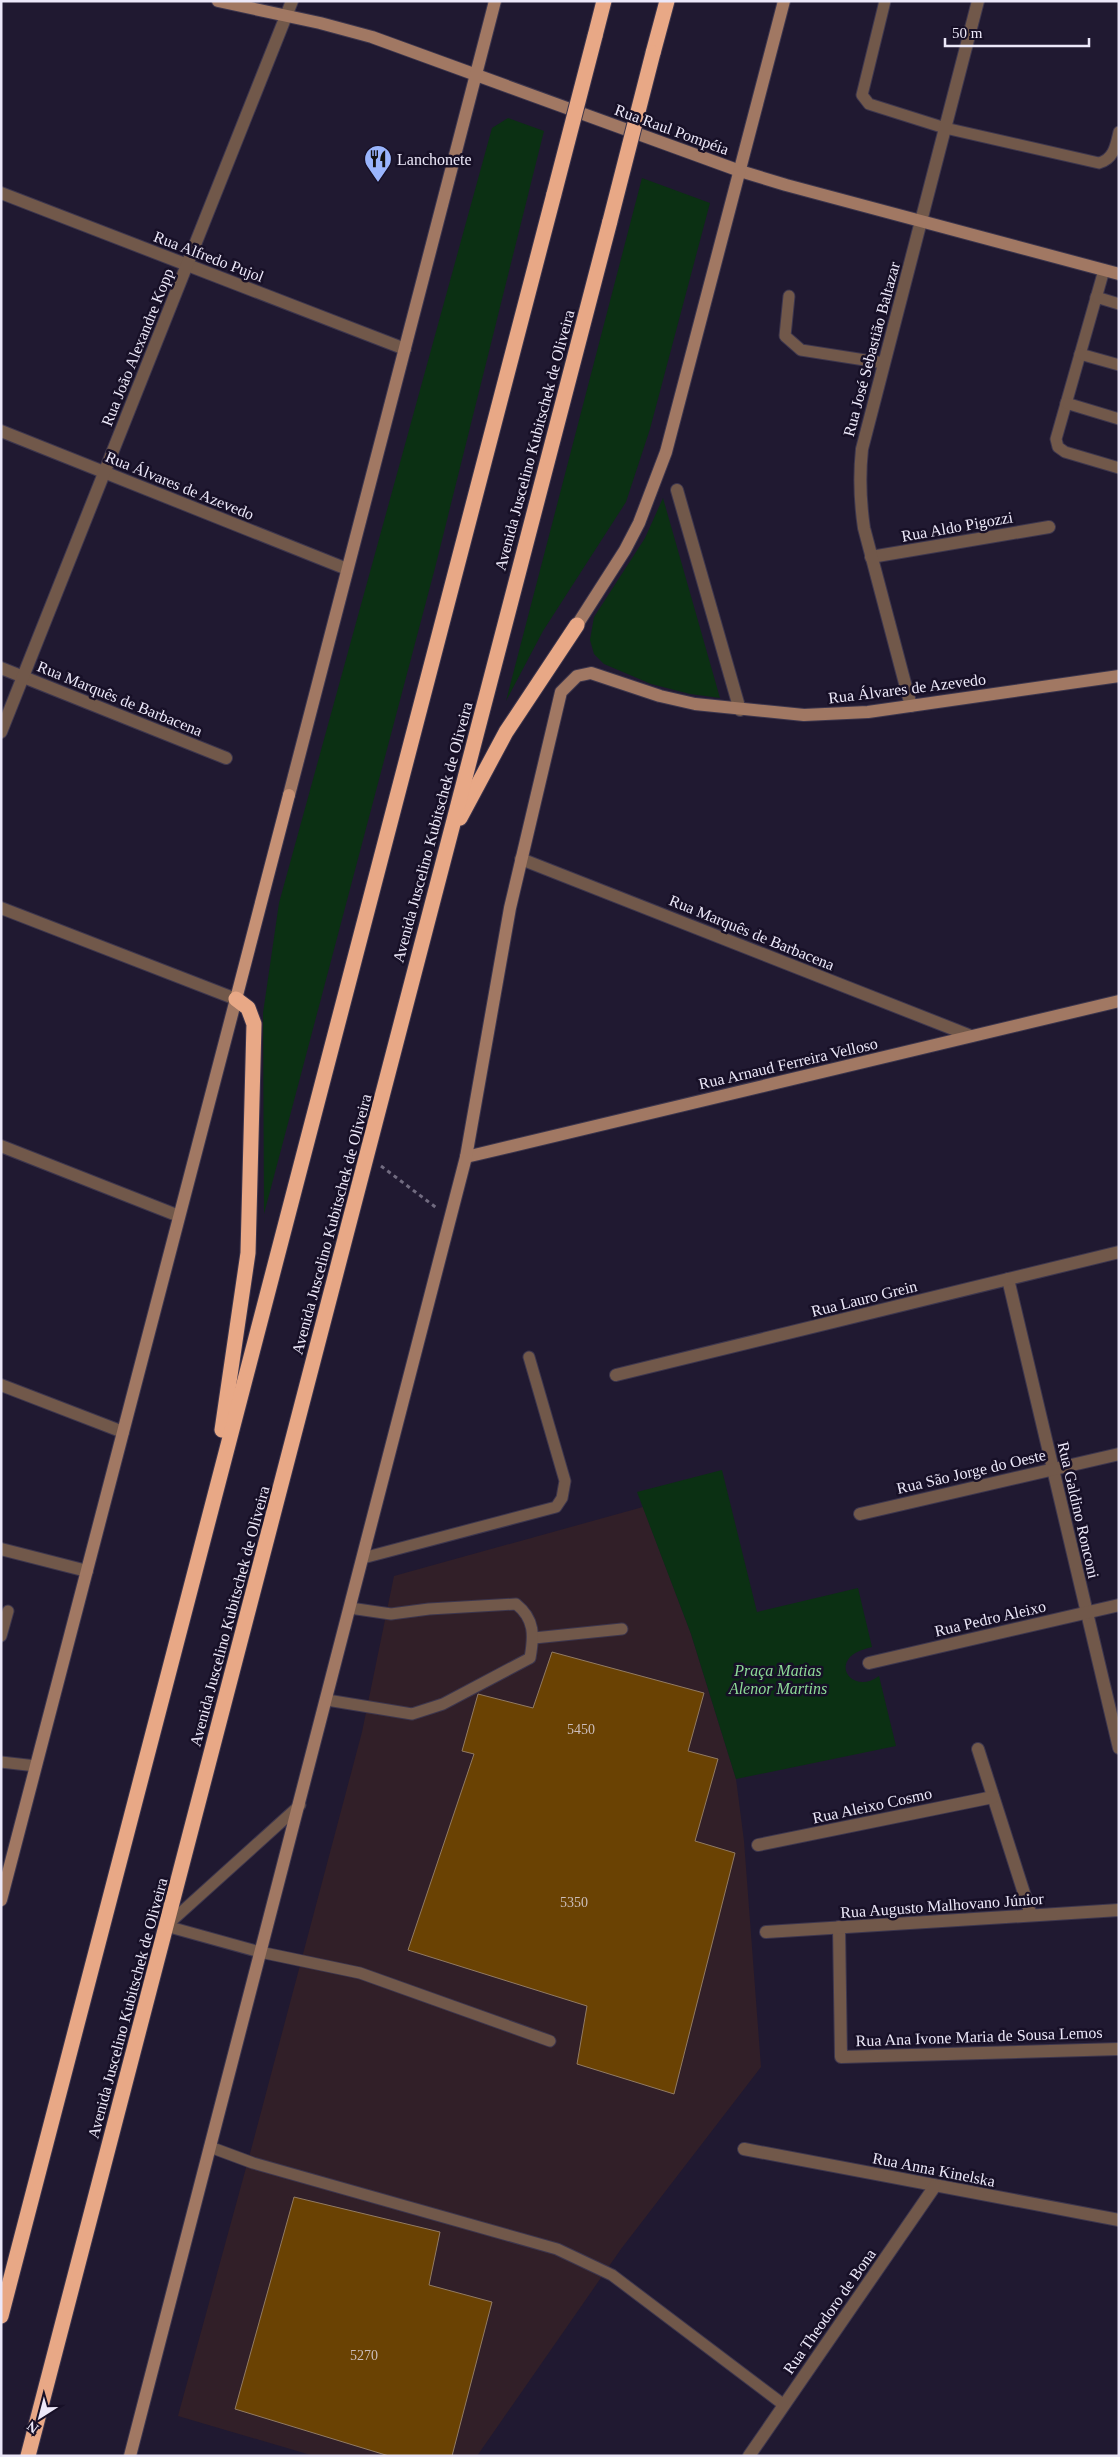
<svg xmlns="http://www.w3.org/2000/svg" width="1120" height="2457" viewBox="0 0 1120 2457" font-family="Georgia,serif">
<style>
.industrial{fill:#311f28}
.green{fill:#0b3013}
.building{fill:#6a4203;stroke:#927b63}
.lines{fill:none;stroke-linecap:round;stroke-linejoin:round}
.lane-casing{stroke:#3d364d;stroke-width:13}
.street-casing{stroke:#3d364d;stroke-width:14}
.secondary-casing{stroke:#3d364d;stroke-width:14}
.primary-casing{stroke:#3d364d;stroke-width:14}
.highway-casing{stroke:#3d364d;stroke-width:17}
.path{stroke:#716b80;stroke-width:3;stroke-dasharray:4 4;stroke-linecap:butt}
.lane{stroke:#71584a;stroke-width:11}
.street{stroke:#71584a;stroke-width:12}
.secondary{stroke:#a17863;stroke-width:12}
.primary{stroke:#c69175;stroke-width:12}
.highway{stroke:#e8a886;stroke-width:15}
.highway-bridge-casing{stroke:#3d364d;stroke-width:17;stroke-linecap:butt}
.highway-bridge{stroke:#e8a886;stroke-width:15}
.labels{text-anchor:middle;stroke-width:5;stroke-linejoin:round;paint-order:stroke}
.number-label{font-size:14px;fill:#ccbebc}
.street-label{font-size:16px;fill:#ece8f9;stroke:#171027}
.poi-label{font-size:16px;fill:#ece8f9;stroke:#171027;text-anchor:start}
.park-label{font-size:16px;font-style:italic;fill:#8dd997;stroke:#171027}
</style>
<rect width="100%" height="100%" fill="#201931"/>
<!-- industrial -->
<path class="industrial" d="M 643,1507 L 691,1634 L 736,1779 L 744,1841 L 761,2067 L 621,2249 L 477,2456 L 314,2456 L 178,2416 L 252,2146 L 362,1732 L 394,1576 Z"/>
<!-- green -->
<g class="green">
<path d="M 508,118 L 544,131 L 435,568 L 264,1214 L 263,1013 L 279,903 L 492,128 Z"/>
<path d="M 642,178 L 710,203 L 650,429 L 626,502 L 543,631 L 506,701 Z"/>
<path d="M 663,498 L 720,698 L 690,694 L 651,684 L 604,664 L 594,654 L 590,640 L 594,617 L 645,538 Z"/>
<path d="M 722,1470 L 757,1612 L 858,1588 L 872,1647 C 865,1649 856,1651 850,1657 C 836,1673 858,1692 879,1676 L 896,1746 L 736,1779 L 691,1634 L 637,1492 Z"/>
</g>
<!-- building -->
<g class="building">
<path d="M 552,1652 L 704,1693 L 688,1751 L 718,1759 L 695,1841 L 735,1853 L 674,2094 L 577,2064 L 587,2006 L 408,1950 L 474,1754 L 462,1751 L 478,1694 L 533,1708 Z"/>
<path d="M 294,2197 L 440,2232 L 429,2285 L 492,2302 L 452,2456 L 389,2456 L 235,2409 Z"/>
</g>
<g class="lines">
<defs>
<g id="lane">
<path d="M 885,1 L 862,95 L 869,104 L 945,128 L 1099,163 C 1114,159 1116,145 1119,132"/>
<path d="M 1104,270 L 1056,439 L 1058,447 L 1065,452 L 1119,468"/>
<path d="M 789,296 L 785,336 L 801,350 L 884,363"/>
<path d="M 1096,297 L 1119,304"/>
<path d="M 1080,354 L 1119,365"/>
<path d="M 1066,403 L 1119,419"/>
<path d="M 363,1558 L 556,1507 L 562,1498 L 565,1481 L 529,1357"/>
<path d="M 1,1636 L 8,1611"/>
<path d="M 534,1638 L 622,1629"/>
<path d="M 327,1700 L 412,1714 L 443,1704 L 530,1658 C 534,1636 535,1619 516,1604 L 429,1609 L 391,1614 L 350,1608"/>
<path d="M 1,1762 L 36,1766"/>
<path d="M 166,1926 L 260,1952 L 360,1973 L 550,2041"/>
<path d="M 166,1926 L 300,1805"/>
<path d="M 210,2147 L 253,2163 L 557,2249 L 612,2275 L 784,2405"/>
</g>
<g id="street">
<path d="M 1,193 L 405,349"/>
<path d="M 1,431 L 347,569"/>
<path d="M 677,490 L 740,710"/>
<path d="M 871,557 L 1049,527"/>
<path d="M 1,668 L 226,758"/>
<path d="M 911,706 L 864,528 C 860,501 859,477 862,449 L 978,1"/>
<path d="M 1,732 L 292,1"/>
<path d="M 521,859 L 971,1036"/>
<path d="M 1,908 L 236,999"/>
<path d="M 1,1146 L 179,1216"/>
<path d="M 1008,1279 L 1119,1748"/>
<path d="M 616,1375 L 1119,1252"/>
<path d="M 1,1385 L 123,1432"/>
<path d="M 860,1514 L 1119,1454"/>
<path d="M 1,1549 L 87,1571"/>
<path d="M 869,1663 L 1119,1605"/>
<path d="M 978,1749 L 1031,1915"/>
<path d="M 758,1845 L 993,1797"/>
<path d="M 839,1927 L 841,2057 L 1119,2049"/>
<path d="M 766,1932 L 1119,1910"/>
<path d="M 744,2149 L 1119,2220"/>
<path d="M 749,2456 L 935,2186"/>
</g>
<g id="secondary">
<path d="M 218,1 L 320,23 L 372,37 L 740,171 L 786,185 L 1119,274"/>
<path d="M 577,625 L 625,550 L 639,523 L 666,452 L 784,1"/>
<path d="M 289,795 L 495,1"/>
<path d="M 466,1157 L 1119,1001"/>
<path d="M 1,1900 L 236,999"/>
<path d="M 130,2456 L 466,1157 L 510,908 L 561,692 L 577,676 L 591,673 L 660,696 L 695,704 L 804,715 L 868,712 L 1119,676"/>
</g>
<path id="primary" d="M 236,999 L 289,795"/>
<g id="highway">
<path d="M 595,36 L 604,1"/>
<path d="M 653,53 L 667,1"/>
<path d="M 460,818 L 506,732 L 577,625"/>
<path d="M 222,1430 L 248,1253 L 254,1024 L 248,1008 L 236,999"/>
<path d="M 1,2316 L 554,194"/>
<path d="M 28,2456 L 610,221"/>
</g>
</defs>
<!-- lane casing -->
<use href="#lane" class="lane-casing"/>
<!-- street casing -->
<use href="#street" class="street-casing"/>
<!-- secondary casing -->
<use href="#secondary" class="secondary-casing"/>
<!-- primary casing -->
<use href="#primary" class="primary-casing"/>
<!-- highway casing -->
<use href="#highway" class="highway-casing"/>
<!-- path -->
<path class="path" d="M 381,1166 L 438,1209"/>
<!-- lane -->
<use href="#lane" class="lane"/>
<!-- street -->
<use href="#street" class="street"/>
<!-- secondary -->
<use href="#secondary" class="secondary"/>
<!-- primary -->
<use href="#primary" class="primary"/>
<!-- highway -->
<use href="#highway" class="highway"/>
<defs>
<g id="highway-bridge">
<path d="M 554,194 L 595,36"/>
<path d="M 610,221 L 653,53"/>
</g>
</defs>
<!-- highway-bridge casing -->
<use href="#highway-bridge" class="highway-bridge-casing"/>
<!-- highway-bridge -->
<use href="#highway-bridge" class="highway-bridge"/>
</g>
<!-- icons -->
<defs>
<symbol id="restaurant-pin" viewBox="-11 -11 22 30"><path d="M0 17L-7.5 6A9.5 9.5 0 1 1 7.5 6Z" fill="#9ab5fd" stroke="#171027"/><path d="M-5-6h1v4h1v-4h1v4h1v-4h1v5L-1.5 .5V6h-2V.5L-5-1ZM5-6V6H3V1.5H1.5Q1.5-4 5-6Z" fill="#111"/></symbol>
</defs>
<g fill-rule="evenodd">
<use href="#restaurant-pin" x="362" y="143" width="32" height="43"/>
</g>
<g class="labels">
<!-- number labels -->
<g class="number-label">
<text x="581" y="1734">5450</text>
<text x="574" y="1907">5350</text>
<text x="364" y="2360">5270</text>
</g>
<!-- street labels -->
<g class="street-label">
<text transform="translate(672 129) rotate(20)" y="6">Rua Raul Pompéia</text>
<text transform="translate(209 256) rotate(21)" y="6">Rua Alfredo Pujol</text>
<text transform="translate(137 347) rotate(-68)" y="6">Rua João Alexandre Kopp</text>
<text transform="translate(871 349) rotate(-75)" y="6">Rua José Sebastião Baltazar</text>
<text transform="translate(534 440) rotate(-75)" y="6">Avenida Juscelino Kubitschek de Oliveira</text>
<text transform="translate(180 485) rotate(22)" y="6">Rua Álvares de Azevedo</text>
<text transform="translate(957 526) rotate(-10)" y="6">Rua Aldo Pigozzi</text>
<text transform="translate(907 688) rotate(-7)" y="6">Rua Álvares de Azevedo</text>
<text transform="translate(120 698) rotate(22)" y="6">Rua Marquês de Barbacena</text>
<text transform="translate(432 832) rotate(-75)" y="6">Avenida Juscelino Kubitschek de Oliveira</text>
<text transform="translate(752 932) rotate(22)" y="6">Rua Marquês de Barbacena</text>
<text transform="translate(788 1063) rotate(-13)" y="6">Rua Arnaud Ferreira Velloso</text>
<text transform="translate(331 1224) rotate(-75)" y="6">Avenida Juscelino Kubitschek de Oliveira</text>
<text transform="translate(864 1298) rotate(-14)" y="6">Rua Lauro Grein</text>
<text transform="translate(971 1471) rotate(-13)" y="6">Rua São Jorge do Oeste</text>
<text transform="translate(1079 1510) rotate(77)" y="6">Rua Galdino Ronconi</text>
<text transform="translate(229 1616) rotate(-75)" y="6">Avenida Juscelino Kubitschek de Oliveira</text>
<text transform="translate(990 1618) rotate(-13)" y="6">Rua Pedro Aleixo</text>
<text transform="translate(872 1805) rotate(-12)" y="6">Rua Aleixo Cosmo</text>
<text transform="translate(942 1905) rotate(-4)" y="6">Rua Augusto Malhovano Júnior</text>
<text transform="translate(127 2008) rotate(-75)" y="6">Avenida Juscelino Kubitschek de Oliveira</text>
<text transform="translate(979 2036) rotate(-2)" y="6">Rua Ana Ivone Maria de Sousa Lemos</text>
<text transform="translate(934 2169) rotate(11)" y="6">Rua Anna Kinelska</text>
<text transform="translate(829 2311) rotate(-55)" y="6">Rua Theodoro de Bona</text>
</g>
<!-- poi labels -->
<g class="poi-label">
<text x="397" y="165">Lanchonete</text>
</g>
<!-- park labels -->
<g class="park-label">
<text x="778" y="1676">Praça Matias<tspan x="778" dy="18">Alenor Martins</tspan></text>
</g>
</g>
<!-- border -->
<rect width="1120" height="2457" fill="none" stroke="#ece8f9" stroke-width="5"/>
<!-- north arrow -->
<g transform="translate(40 2417) rotate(216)" stroke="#171027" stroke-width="4" paint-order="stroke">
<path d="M0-4L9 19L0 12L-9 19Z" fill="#ece8f9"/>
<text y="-8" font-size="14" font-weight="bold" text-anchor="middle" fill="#ece8f9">N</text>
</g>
<!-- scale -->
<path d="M945 38v8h144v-8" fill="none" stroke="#ece8f9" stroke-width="2.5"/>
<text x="952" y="38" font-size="15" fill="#ece8f9" stroke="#171027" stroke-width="4" paint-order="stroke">50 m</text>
</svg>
